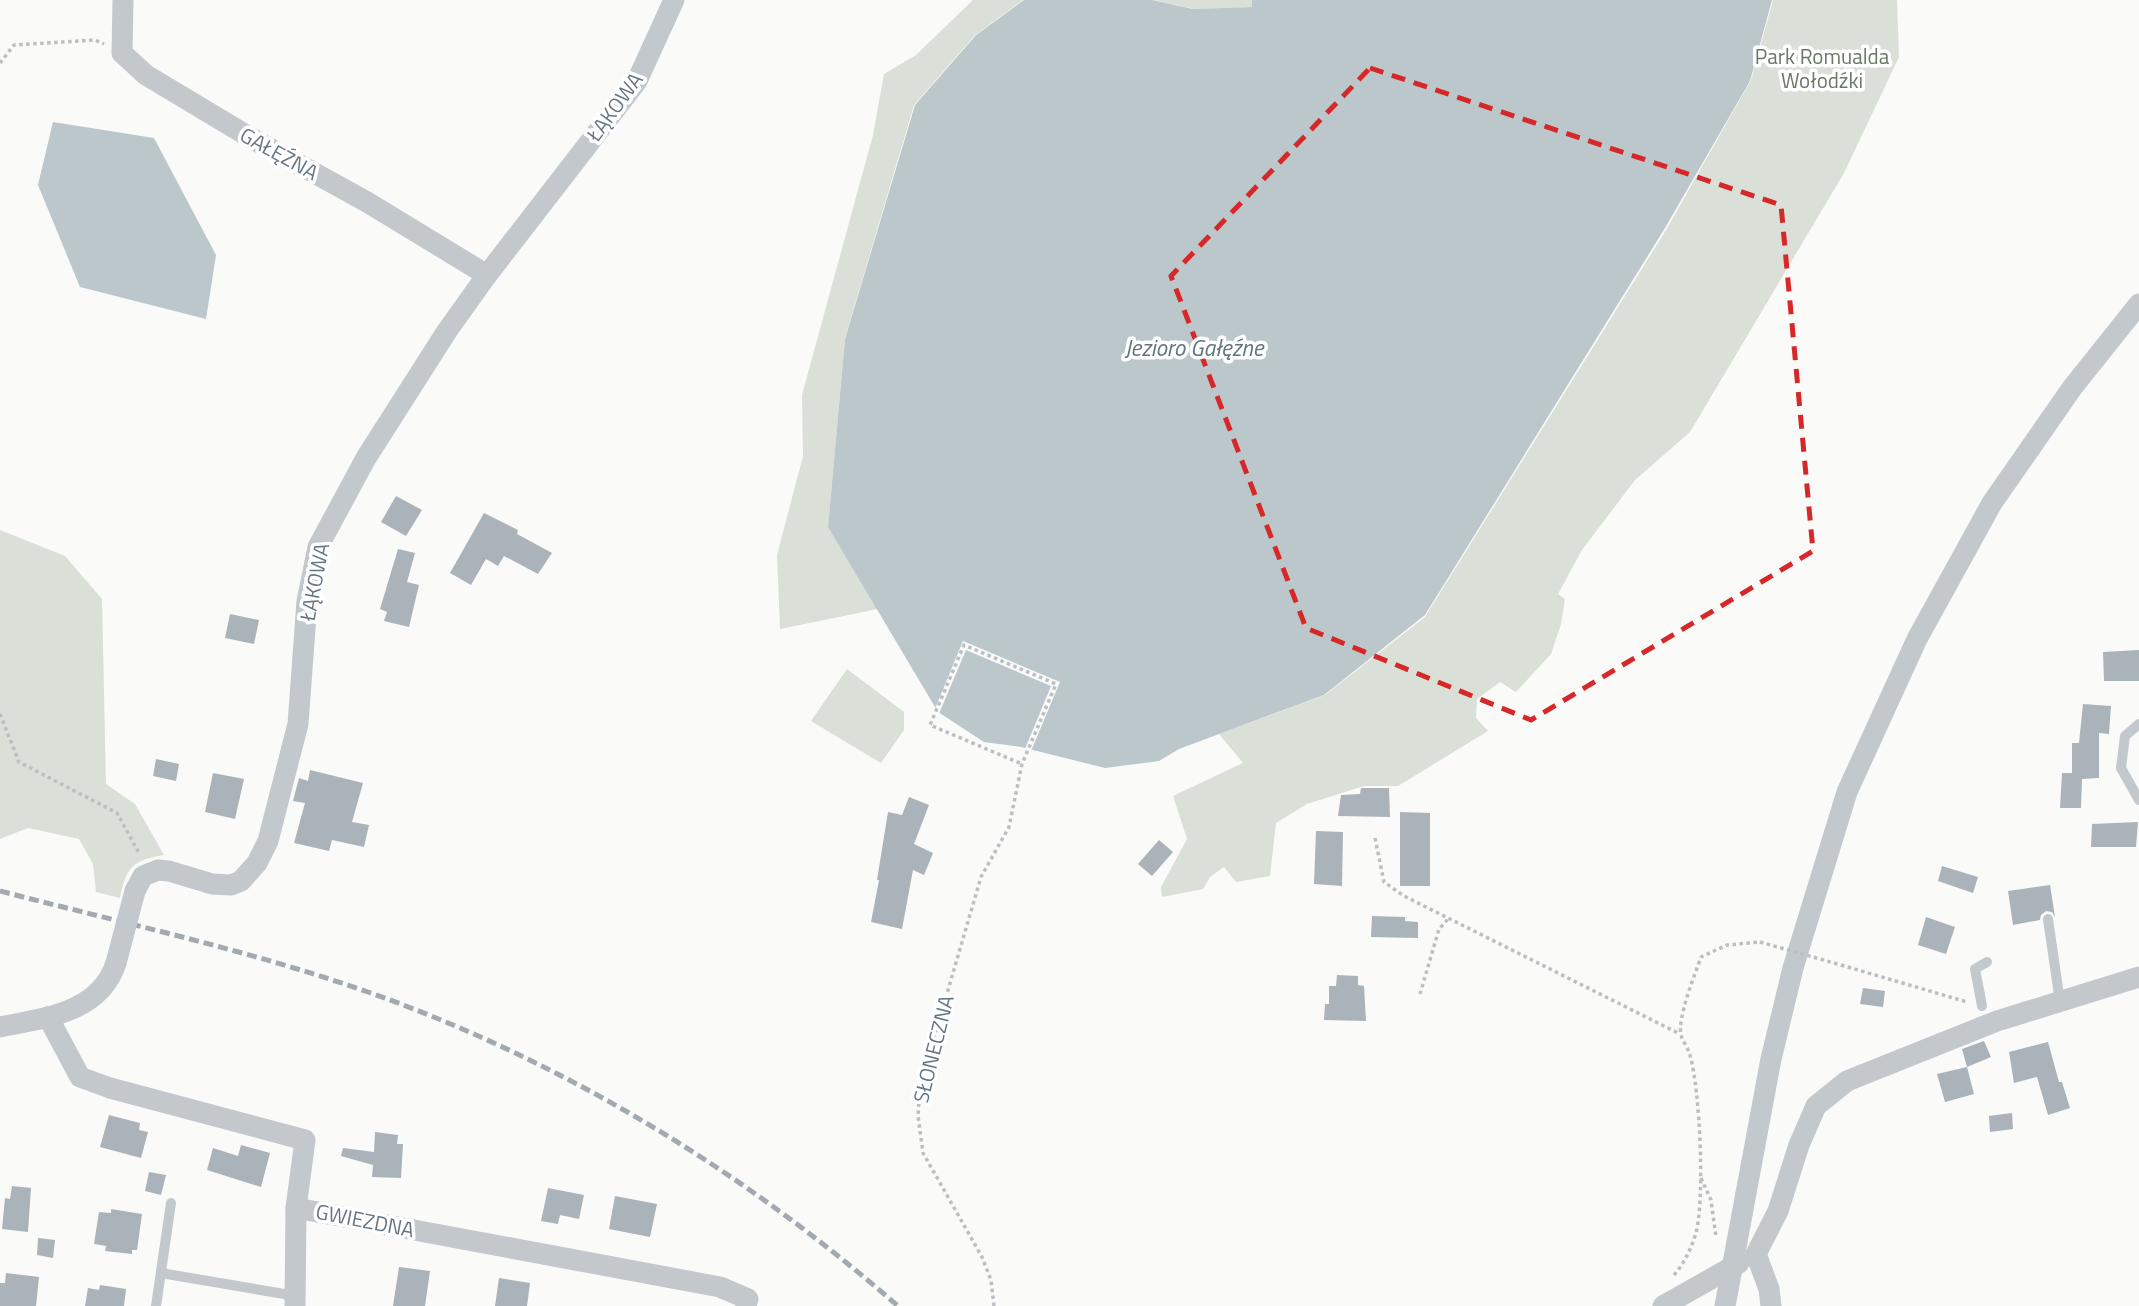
<svg xmlns="http://www.w3.org/2000/svg" width="2139" height="1306" viewBox="0 0 2139 1306" font-family="'Titillium Web',sans-serif">
<style>
.green{fill:#dadfd7}
.water{fill:#bbc7cb}
.pier{fill:#fafaf8}
.building{fill:#aab3b9}
.lines{fill:none;stroke-linecap:round;stroke-linejoin:round}
.path{stroke:#bbbfc2;stroke-width:3.5;stroke-dasharray:3.5 3.5;stroke-linecap:butt}
.lane{stroke:#c3c8cc;stroke-width:10}
.street{stroke:#c3c8cc;stroke-width:21}
.rail{stroke:#a2aab0;stroke-width:5;stroke-dasharray:10 5;stroke-linecap:butt}
.path-bridge{stroke:#bbbfc2;stroke-width:3.5;stroke-dasharray:3.5 3.5;stroke-linecap:butt}
.street-bridge{stroke:#c3c8cc;stroke-width:21}
.marked{fill:none;stroke:#d62828;stroke-width:5;stroke-dasharray:14 9;stroke-linejoin:round}
.labels{text-anchor:middle;stroke-width:7;stroke-linejoin:round;paint-order:stroke}
.park-label{font-size:21px;fill:#687a64;stroke:#fff}
.street-label{font-size:21px;fill:#657683;stroke:#fff}
.water-label{font-size:23px;font-style:italic;fill:#60757c;stroke:#fff}
</style>
<rect width="100%" height="100%" fill="#fafaf8"/>
<!-- green -->
<g class="green">
<path d="M 973,0 L 1023,0 L 975,35 L 914,105 L 845,338 L 828,527 L 878,609 L 780,629 L 777,555 L 803,456 L 802,395 L 873,135 L 884,74 L 916,55 Z"/>
<path d="M 1153,0 L 1252,0 L 1252,7 L 1194,9 Z"/>
<path d="M 1773,0 L 1897,0 L 1899,57 L 1844,173 L 1690,432 L 1635,480 L 1582,550 L 1558,594 L 1565,599 L 1561,624 L 1551,654 L 1516,692 L 1500,682 L 1477,699 L 1476,718 L 1488,731 L 1398,786 L 1364,786 L 1307,804 L 1276,823 L 1270,876 L 1236,882 L 1224,867 L 1210,877 L 1203,889 L 1162,897 L 1161,887 L 1187,839 L 1173,796 L 1243,763 L 1219,734 L 1325,695 L 1425,617 L 1666,230 L 1751,80 Z"/>
<path d="M 0,530 L 65,556 L 102,599 L 106,784 L 135,804 L 164,855 C 133,860 126,867 120,898 L 96,892 L 93,864 L 79,839 L 28,828 L 0,839 Z"/>
<path d="M 847,669 L 904,712 L 904,730 L 881,763 L 811,721 Z"/>
</g>
<!-- water -->
<g class="water">
<path d="M 1024,0 L 1152,0 L 1193,9 L 1252,7 L 1252,0 L 1772,0 L 1750,81 L 1665,228 L 1425,615 L 1324,695 L 1179,749 L 1159,761 L 1105,768 L 1021,747 L 984,742 L 938,712 L 828,527 L 845,339 L 915,105 L 976,35 Z"/>
<path d="M 53,122 L 154,138 L 216,255 L 206,319 L 80,287 L 38,185 Z"/>
</g>
<!-- pier -->
<path class="pier" d="M 963,641 L 1060,682 L 1031,751 L 1025,749 L 1051,686 L 966,650 L 938,716 L 935,714 L 934,711 Z"/>
<!-- building -->
<g class="building">
<path d="M 396,496 L 422,510 L 406,536 L 381,522 Z"/>
<path d="M 484,513 L 518,530 L 517,534 L 552,553 L 538,574 L 504,556 L 498,566 L 486,559 L 471,585 L 450,573 Z"/>
<path d="M 398,549 L 415,553 L 407,582 L 419,585 L 409,627 L 384,621 L 387,612 L 380,609 Z"/>
<path d="M 230,614 L 259,620 L 254,644 L 225,638 Z"/>
<path d="M 2139,650 L 2139,681 L 2104,681 L 2103,652 Z"/>
<path d="M 2083,704 L 2111,706 L 2109,734 L 2099,733 L 2099,778 L 2082,779 L 2081,808 L 2060,808 L 2062,773 L 2072,773 L 2072,743 L 2079,743 Z"/>
<path d="M 156,759 L 179,764 L 176,781 L 153,776 Z"/>
<path d="M 310,770 L 363,783 L 352,822 L 369,825 L 364,847 L 332,840 L 329,851 L 294,843 L 305,803 L 293,801 L 299,778 L 308,781 Z"/>
<path d="M 213,773 L 244,779 L 235,819 L 205,812 Z"/>
<path d="M 1361,788 L 1389,788 L 1390,817 L 1338,816 L 1341,795 L 1360,794 Z"/>
<path d="M 909,797 L 929,805 L 914,844 L 933,853 L 924,875 L 913,870 L 902,929 L 871,922 L 879,880 L 877,880 L 888,812 L 902,815 Z"/>
<path d="M 1400,812 L 1430,813 L 1430,886 L 1400,886 Z"/>
<path d="M 2138,822 L 2136,847 L 2091,847 L 2092,824 Z"/>
<path d="M 1316,831 L 1343,832 L 1342,886 L 1314,884 Z"/>
<path d="M 1159,840 L 1173,852 L 1152,876 L 1138,864 Z"/>
<path d="M 1942,866 L 1978,877 L 1973,893 L 1938,881 Z"/>
<path d="M 2050,885 L 2055,917 L 2052,912 L 2046,911 L 2041,915 L 2040,920 L 2013,925 L 2008,891 Z"/>
<path d="M 1372,916 L 1405,917 L 1405,921 L 1418,922 L 1418,938 L 1371,937 Z"/>
<path d="M 1926,917 L 1955,927 L 1946,954 L 1918,945 Z"/>
<path d="M 1337,975 L 1358,976 L 1358,985 L 1364,986 L 1366,1021 L 1324,1020 L 1325,1004 L 1329,1004 L 1329,986 L 1336,986 Z"/>
<path d="M 1863,988 L 1885,991 L 1883,1007 L 1860,1004 Z"/>
<path d="M 1984,1041 L 1991,1057 L 1967,1067 L 1962,1049 Z"/>
<path d="M 2048,1042 L 2059,1082 L 2062,1082 L 2070,1108 L 2048,1115 L 2037,1077 L 2014,1083 L 2009,1052 Z"/>
<path d="M 1967,1067 L 1974,1094 L 1945,1102 L 1937,1074 Z"/>
<path d="M 2012,1113 L 2013,1129 L 1990,1132 L 1989,1116 Z"/>
<path d="M 109,1115 L 140,1123 L 139,1130 L 148,1132 L 141,1158 L 100,1147 Z"/>
<path d="M 375,1132 L 398,1135 L 397,1144 L 403,1144 L 401,1178 L 372,1177 L 373,1165 L 341,1156 L 343,1148 L 374,1152 Z"/>
<path d="M 241,1145 L 270,1153 L 261,1187 L 207,1170 L 213,1148 L 238,1156 Z"/>
<path d="M 149,1172 L 166,1175 L 161,1195 L 145,1191 Z"/>
<path d="M 12,1186 L 31,1188 L 28,1232 L 2,1229 L 5,1198 L 10,1199 Z"/>
<path d="M 548,1188 L 584,1195 L 579,1219 L 560,1215 L 558,1224 L 541,1221 Z"/>
<path d="M 615,1196 L 657,1204 L 650,1237 L 609,1229 Z"/>
<path d="M 111,1209 L 142,1214 L 137,1250 L 132,1250 L 132,1254 L 105,1251 L 106,1246 L 94,1244 L 99,1212 L 111,1213 Z"/>
<path d="M 38,1238 L 55,1240 L 53,1258 L 37,1255 Z"/>
<path d="M 399,1267 L 430,1271 L 425,1306 L 393,1306 Z"/>
<path d="M 6,1273 L 39,1277 L 36,1306 L 0,1306 L 0,1283 L 5,1283 Z"/>
<path d="M 499,1278 L 530,1283 L 527,1306 L 495,1306 Z"/>
<path d="M 100,1285 L 126,1289 L 124,1306 L 85,1306 L 88,1288 L 99,1290 Z"/>
</g>
<g class="lines">
<!-- path -->
<g class="path">
<path d="M 0,63 L 14,45 L 95,40 L 104,44"/>
<path d="M 0,714 L 19,762 L 117,813 L 140,855"/>
<path d="M 1375,838 L 1384,882 L 1404,896 L 1680,1034"/>
<path d="M 1841,965 L 1967,1002"/>
<path d="M 1420,994 L 1439,929 L 1450,917"/>
<path d="M 1701,1178 L 1711,1200 L 1716,1237"/>
<path d="M 1674,1275 C 1685,1262 1691,1249 1696,1233 C 1705,1198 1700,1090 1690,1055 C 1688,1048 1683,1042 1681,1035 C 1677,1019 1695,974 1701,957 L 1727,945 L 1760,942"/>
<path d="M 994,1306 L 991,1280 L 982,1257 L 923,1153 L 918,1116 L 920,1086 L 981,877 L 1009,827 L 1022,764 L 1056,684 L 964,645 L 930,725 L 1022,764"/>
</g>
<!-- lane -->
<g class="lane">
<path d="M 2139,724 L 2125,736 L 2121,768 L 2139,800"/>
<path d="M 2048,919 L 2060,1002"/>
<path d="M 1982,1006 L 1975,969 L 1987,962"/>
<path d="M 161,1273 L 296,1296"/>
<path d="M 156,1306 L 171,1203"/>
</g>
<!-- street -->
<g class="street">
<path d="M 123,0 L 122,53 L 146,75 L 251,138 L 367,202 L 487,275"/>
<path d="M 135,891 L 143,876 L 158,870 L 169,871 L 212,884 L 231,885 L 241,881 L 257,863 L 268,841 L 298,724 L 307,601 L 318,547 L 366,458 L 447,331 L 487,275 L 637,81 L 674,0"/>
<path d="M 48,1017 L 80,1077 L 110,1088 L 305,1140 L 296,1208 L 295,1306"/>
<path d="M 0,1027 C 44,1018 100,1013 116,963"/>
<path d="M 296,1208 L 720,1287 L 748,1299 L 746,1306"/>
<path d="M 1756,1254 L 1778,1211 L 1799,1145 L 1816,1106 L 1847,1081 L 1997,1021 L 2139,977"/>
<path d="M 1756,1254 L 1769,1289 L 1771,1306"/>
<path d="M 1663,1306 L 1739,1263"/>
<path d="M 1725,1306 L 1771,1059 L 1793,968 L 1847,792 L 1917,639 L 1992,503 L 2072,388 L 2139,304"/>
</g>
<!-- rail -->
<path class="rail" d="M 0,891 C 123,923 248,950 368,992 C 563,1061 742,1170 898,1306"/>
<!-- path-bridge -->
<path class="path-bridge" d="M 1760,942 L 1841,965"/>
<!-- street-bridge -->
<path class="street-bridge" d="M 116,963 L 135,891"/>
</g>
<!-- marked area -->
<path class="marked" d="M 1370,68 L 1781,205 L 1813,551 L 1531,720 L 1306,628 L 1171,276 Z"/>
<g class="labels">
<!-- park labels -->
<g class="park-label">
<text x="1822" y="64">Park Romualda<tspan x="1822" dy="24">Wołodźki</tspan></text>
</g>
<!-- street labels -->
<g class="street-label">
<text transform="translate(615 107) rotate(-54)" y="7">ŁĄKOWA</text>
<text transform="translate(279 154) rotate(29)" y="7">GAŁĘŹNA</text>
<text transform="translate(315 582) rotate(-79)" y="7">ŁĄKOWA</text>
<text transform="translate(934 1049) rotate(-76)" y="7">SŁONECZNA</text>
<text transform="translate(365 1221) rotate(11)" y="7">GWIEZDNA</text>
</g>
<!-- water labels -->
<g class="water-label">
<text x="1194" y="356">Jezioro Gałęźne</text>
</g>
</g>
</svg>
